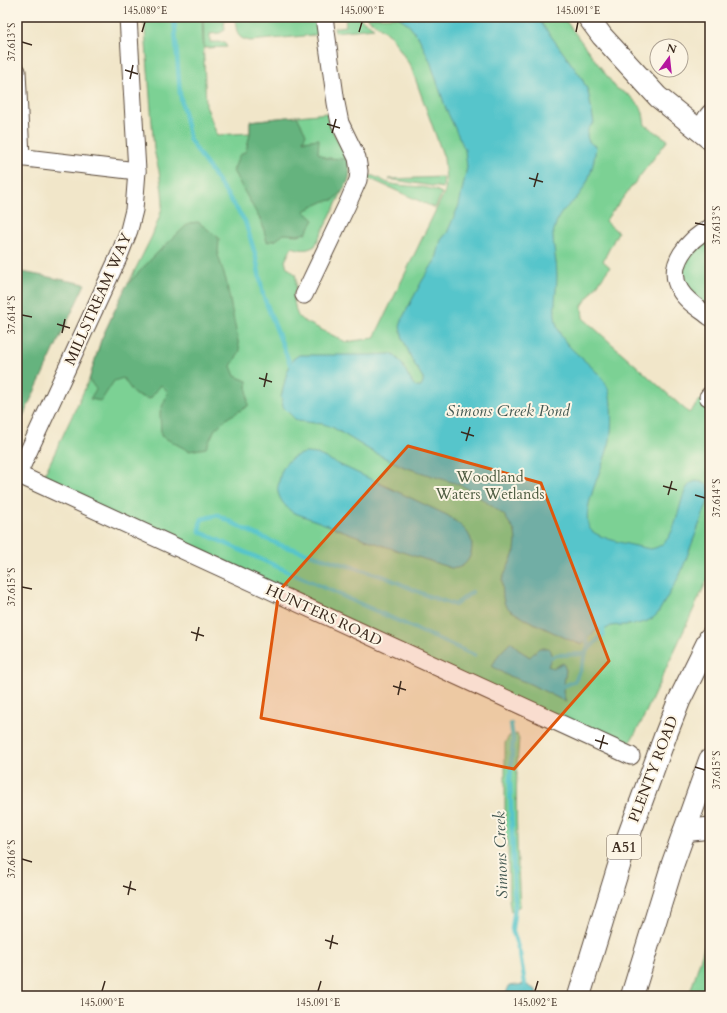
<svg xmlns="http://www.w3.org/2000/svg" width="727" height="1013" viewBox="0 0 727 1013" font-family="Cardo,serif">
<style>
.green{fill:#7cd194;stroke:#5c7e59}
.forest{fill:#65b37e;stroke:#506e4e}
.water{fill:#57c5cb;stroke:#497874}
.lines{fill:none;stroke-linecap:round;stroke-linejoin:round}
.stream{stroke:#57c5cb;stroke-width:4.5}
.minor-casing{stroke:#564638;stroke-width:19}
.tertiary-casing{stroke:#564638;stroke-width:23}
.trunk-casing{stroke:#564638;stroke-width:24}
.minor{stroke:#fff;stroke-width:17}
.tertiary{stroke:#fff;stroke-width:21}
.trunk{stroke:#fff;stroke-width:22}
.marked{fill:#df570d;fill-opacity:0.2;stroke:#df570d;stroke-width:3;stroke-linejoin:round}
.ticks{fill:none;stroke:#3b2a1e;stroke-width:1.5}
.labels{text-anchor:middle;stroke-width:4;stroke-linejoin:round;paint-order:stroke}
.shield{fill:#fcf5e5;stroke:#75675a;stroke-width:1}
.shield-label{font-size:14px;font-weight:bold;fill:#3b2a1e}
.street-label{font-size:15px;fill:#3b2a1e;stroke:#fcf5e5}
.park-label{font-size:15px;fill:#4e5c41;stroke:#fcf5e5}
.water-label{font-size:16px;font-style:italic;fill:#435852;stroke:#fcf5e5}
.neatline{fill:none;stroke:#3b2a1e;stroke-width:1.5}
.ticks-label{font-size:10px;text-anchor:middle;fill:#3b2a1e}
</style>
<rect width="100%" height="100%" fill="#fcf5e5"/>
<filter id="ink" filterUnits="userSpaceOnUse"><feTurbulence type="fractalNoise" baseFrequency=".025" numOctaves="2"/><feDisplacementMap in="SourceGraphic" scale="8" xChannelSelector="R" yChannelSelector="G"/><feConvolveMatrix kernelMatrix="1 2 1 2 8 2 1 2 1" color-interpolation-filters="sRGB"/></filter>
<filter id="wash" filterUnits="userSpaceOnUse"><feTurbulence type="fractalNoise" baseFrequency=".012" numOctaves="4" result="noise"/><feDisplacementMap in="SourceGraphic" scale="16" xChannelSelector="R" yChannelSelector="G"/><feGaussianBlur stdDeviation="0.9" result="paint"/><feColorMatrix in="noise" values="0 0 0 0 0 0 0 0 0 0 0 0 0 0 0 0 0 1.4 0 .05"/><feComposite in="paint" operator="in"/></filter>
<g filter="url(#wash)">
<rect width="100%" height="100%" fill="#f1e6c9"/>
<!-- green -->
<g class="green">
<path d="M 144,17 L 202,17 L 206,105 L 217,135 L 250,133 L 250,121 L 327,113 L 328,121 L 332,130 L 346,156 L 348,168 L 346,184 L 315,246 C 306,251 301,250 292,247 L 285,261 L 287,267 L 295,274 L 296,278 L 296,288 L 293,296 L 296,311 L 298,316 L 302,320 L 346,342 L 374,338 L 445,191 L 446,181 L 444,158 L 411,67 L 391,36 L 366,17 L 563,17 L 616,88 L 630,96 L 641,107 L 643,113 L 645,125 L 668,140 L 605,221 L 618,232 L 603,261 L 610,267 L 582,306 L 583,318 L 689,413 L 701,399 L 710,406 L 710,414 L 705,419 L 710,421 L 710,574 L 640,725 L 624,752 L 40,484 L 89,380 L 101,340 L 112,316 L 152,236 L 160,215 L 163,203 L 162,191 L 159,171 L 154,150 Z"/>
<path d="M 203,17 L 318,17 L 320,33 L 315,35 L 250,41 C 236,38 237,33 235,20 L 224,21 L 225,30 L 220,33 L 210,34 L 210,42 L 224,42 L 227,47 L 204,48 Z"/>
<path d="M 345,17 L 358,17 L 374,28 L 335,32 L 334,28 L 346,26 Z"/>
<path d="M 367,175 C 375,175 381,180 388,183 C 405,188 426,184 442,193 L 435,208 L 366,177 Z"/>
<path d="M 444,177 L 443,188 L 389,179 Z"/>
<path d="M 701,241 L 710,241 L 710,309 L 687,291 L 682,262 Z"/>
<path d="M 517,734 L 519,738 C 514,794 517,850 520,906 L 511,912 L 509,900 L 508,842 L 503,831 L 505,824 L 505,743 L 509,736 Z"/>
<path d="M 710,928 L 710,996 L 689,996 Z"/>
</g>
<!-- forest -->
<g class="forest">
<path d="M 297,116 L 306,134 L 303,141 L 319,139 L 318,153 L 326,158 L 348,159 C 353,180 347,185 334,200 L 325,201 L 304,211 L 314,220 L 306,233 L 298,235 L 284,234 L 276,240 L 267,242 L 262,223 L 233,171 L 239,156 L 246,151 L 250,134 L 250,121 Z"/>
<path d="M 198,222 L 219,238 L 218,255 L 226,280 L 240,351 L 231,366 L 235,376 L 247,381 L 248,406 L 229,417 L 215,429 L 206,448 L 189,451 L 161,436 L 160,412 L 168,392 L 161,385 L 150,399 L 135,395 L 123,378 L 114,381 L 101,401 L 90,399 L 96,389 L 89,380 L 101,340 L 126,286 L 156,254 L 189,223 Z"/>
<path d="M 17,271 L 85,284 L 17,429 Z"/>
</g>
<!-- water -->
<g class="water">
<path d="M 398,17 L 537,17 L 581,77 L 588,91 L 594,123 C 584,130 585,143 596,146 C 594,164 590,180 580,194 C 569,208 560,208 555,227 C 554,230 553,233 553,236 C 553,249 557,262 557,275 C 557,292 552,310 557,326 C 564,351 595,363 607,386 C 612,394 612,423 611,433 C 610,457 578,509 590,529 C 597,539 637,546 650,549 C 689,545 671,463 708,485 C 711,491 709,497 707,504 L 680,575 L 658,613 C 647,627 626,624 611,626 L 606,629 L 595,631 L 582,644 L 576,643 L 525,619 L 510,610 L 505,605 L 503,598 L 502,580 L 515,551 L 516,541 L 515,532 L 504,515 L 471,491 L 461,485 L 404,467 L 373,452 L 332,427 L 323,424 L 297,421 L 283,407 L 281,397 L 287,372 L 293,359 L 299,355 L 372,355 L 391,354 C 404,359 406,377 416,387 L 421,387 L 423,383 L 423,378 L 412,360 L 403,339 L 400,327 L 403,317 L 422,281 L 436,259 L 441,240 L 447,233 L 459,205 L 467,167 L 465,150 L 446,109 L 430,61 L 419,38 L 407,23 Z"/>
<path d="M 306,453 L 317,454 L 447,515 C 455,521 466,528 470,537 C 475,548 470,565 457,568 C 455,569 450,568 448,567 L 384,546 L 292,512 C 286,507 280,501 278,492 C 277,489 278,486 279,483 C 280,467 290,455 306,453 Z"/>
<path d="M 511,642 L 522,652 L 530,657 L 539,648 L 549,648 L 552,657 L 548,666 L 553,668 L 563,663 L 566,670 L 563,692 L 566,702 L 528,683 L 506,675 L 492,666 L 499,654 Z"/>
<path d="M 525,984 L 536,990 L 537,996 L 505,996 L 509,986 Z"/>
</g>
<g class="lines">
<!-- stream -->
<g class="stream">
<path d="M 174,17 L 180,94 L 190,140 L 245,221 L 256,257 L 263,295 L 290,364"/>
<path d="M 472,592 L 455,605 L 428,596 L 385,577 L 280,545 L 244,529 L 218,515 L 202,519 L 200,524 L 200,532 L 474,655"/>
<path d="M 588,650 L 603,634 L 603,629"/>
<path d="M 552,657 L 557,655 L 585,654"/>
<path d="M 564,686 L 575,681 L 580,671 L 588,646 L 587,640"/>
<path d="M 511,724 L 513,739 L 510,781 L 515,907 L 512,929 L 520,954 L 525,984"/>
</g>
</g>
</g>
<g filter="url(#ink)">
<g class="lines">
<defs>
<g id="minor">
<path d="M 17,71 L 21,157"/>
<path d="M 706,118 L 710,113"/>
<path d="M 17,157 L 137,171"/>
<path d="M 710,228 C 689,239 665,265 680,290 C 686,301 700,309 710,317"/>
<path d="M 304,295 L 347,205 L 358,180 L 359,171 L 357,158 L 340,123 L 336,103 L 324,17"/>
<path d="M 708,397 L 710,395"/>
<path d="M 17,474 L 631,756"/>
<path d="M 18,474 L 119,256 L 129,230 L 134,210 L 137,171 L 128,17"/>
</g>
<g id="tertiary">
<path d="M 588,17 L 602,36 L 658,97 L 710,139"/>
<path d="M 684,831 L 710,828"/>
</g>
<g id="trunk">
<path d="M 579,996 L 626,843 L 666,734 L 679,701 L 710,638"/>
<path d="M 632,996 L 673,863 L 710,760"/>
</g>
</defs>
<!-- minor casing -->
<use href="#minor" class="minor-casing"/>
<!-- tertiary casing -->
<use href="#tertiary" class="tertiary-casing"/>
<!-- trunk casing -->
<use href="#trunk" class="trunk-casing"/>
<!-- minor -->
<use href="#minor" class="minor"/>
<!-- tertiary -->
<use href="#tertiary" class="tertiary"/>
<!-- trunk -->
<use href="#trunk" class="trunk"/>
</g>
</g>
<!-- marked area -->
<path class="marked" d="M 408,446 L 541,483 L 609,661 L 514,769 L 261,718 L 279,591 Z"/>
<!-- ticks -->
<path class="ticks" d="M 142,32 L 145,22M 359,32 L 362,22M 576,32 L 578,22M 22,42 L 32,45M 125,70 L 138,74M 130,79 L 133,65M 327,124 L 340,128M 332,133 L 336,119M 529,178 L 543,182M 534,187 L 538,173M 695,223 L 705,225M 22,315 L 32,317M 57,324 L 70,328M 62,333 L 65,319M 259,378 L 272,382M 264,387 L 267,373M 461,432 L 474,436M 466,441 L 470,427M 663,486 L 677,490M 668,495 L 672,481M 695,495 L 705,498M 22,587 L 32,589M 191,632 L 204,636M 196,641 L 199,627M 393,686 L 406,690M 398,695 L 401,681M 595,740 L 608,744M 600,749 L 604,735M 695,767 L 705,770M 22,859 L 32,862M 123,886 L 136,890M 128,895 L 131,881M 325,940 L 338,944M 330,949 L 333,935M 102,991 L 105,981M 318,991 L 321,981M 535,991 L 538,981"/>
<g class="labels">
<!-- shield labels -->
<rect class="shield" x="607" y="835" width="34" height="24" rx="3"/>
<g class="shield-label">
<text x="624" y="852">A51</text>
</g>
<!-- street labels -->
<g class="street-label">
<text transform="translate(98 299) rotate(-66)" y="5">MILLSTREAM WAY</text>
<text transform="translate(324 615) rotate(25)" y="5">HUNTERS ROAD</text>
<text transform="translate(653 769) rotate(-69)" y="5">PLENTY ROAD</text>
</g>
<!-- park labels -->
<g class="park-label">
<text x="490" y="482">Woodland<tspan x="490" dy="17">Waters Wetlands</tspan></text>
</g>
<!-- water labels -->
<g class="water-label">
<text x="508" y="416">Simons Creek Pond</text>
<text transform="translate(500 855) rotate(-92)" y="6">Simons Creek</text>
</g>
</g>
<!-- margin -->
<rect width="727" height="1013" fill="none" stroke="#fcf5e5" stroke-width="44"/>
<!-- north arrow -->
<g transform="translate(669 58) rotate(15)"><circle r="19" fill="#fcf5e5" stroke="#afa495"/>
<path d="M0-3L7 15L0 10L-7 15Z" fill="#b5179e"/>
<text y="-6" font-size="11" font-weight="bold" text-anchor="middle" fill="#3b2a1e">N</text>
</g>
<rect x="22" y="22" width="683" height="969" class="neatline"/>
<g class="ticks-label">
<text x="145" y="14">145.089°E</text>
<text x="362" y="14">145.090°E</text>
<text x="578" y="14">145.091°E</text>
<text transform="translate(11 42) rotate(-90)" y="4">37.613°S</text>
<text transform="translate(716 225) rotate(-90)" y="4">37.613°S</text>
<text transform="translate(11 315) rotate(-90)" y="4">37.614°S</text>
<text transform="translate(716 498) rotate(-90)" y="4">37.614°S</text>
<text transform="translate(11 587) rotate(-90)" y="4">37.615°S</text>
<text transform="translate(716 770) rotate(-90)" y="4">37.615°S</text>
<text transform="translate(11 859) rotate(-90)" y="4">37.616°S</text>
<text x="102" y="1006">145.090°E</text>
<text x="318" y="1006">145.091°E</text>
<text x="535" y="1006">145.092°E</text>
</g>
</svg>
